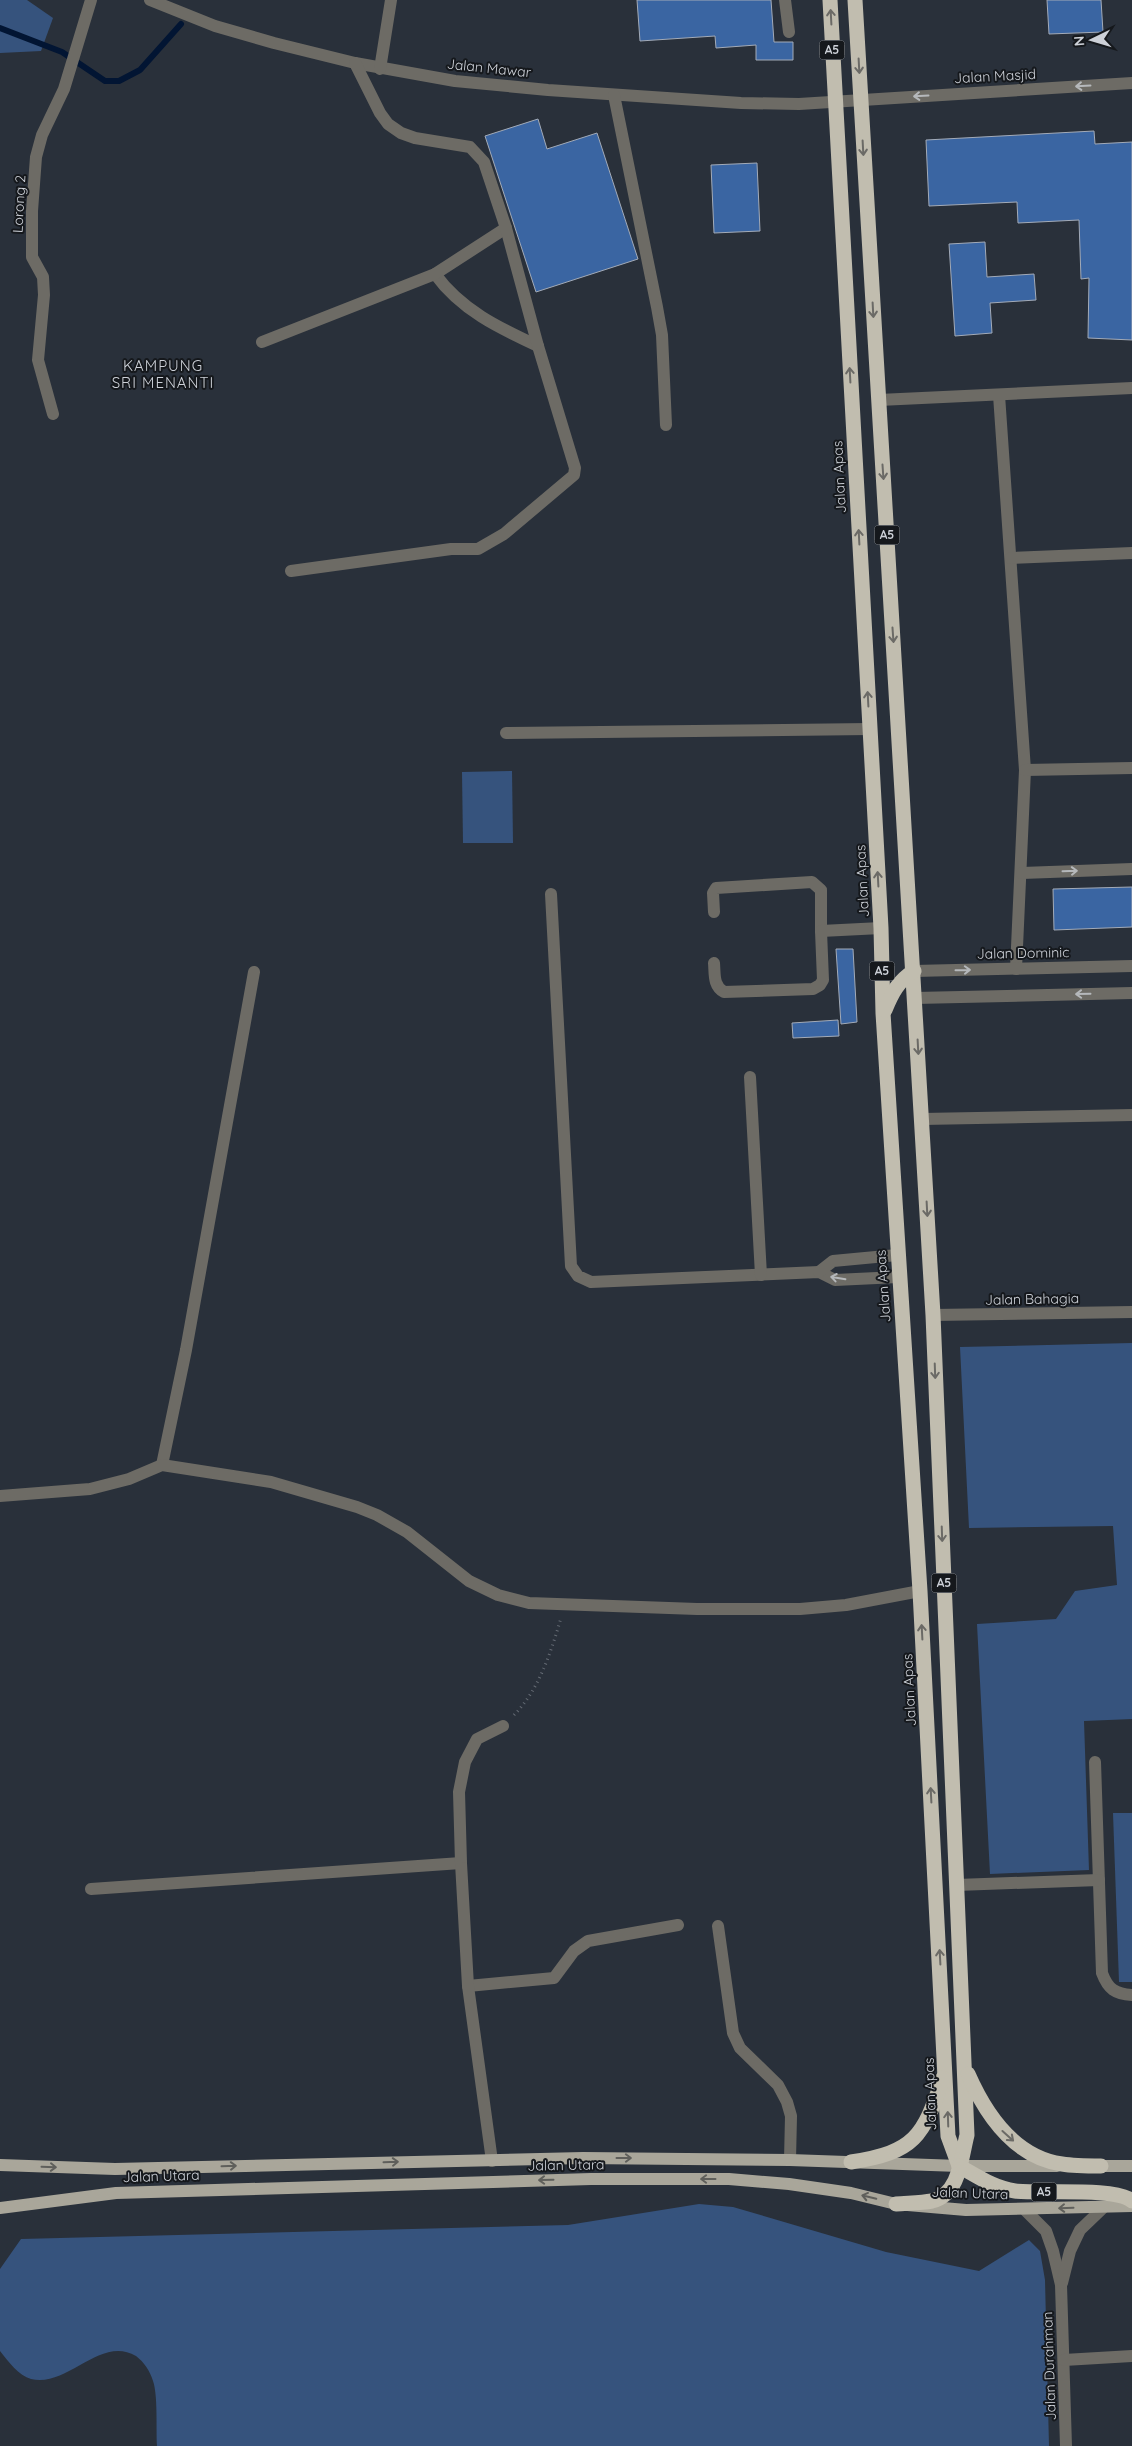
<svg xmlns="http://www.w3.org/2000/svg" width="1132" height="2446" viewBox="0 0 1132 2446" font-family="Quicksand,sans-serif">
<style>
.green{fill:#36537d}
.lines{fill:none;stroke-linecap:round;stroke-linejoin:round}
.stream{stroke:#021533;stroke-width:6}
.building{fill:#3a65a2;stroke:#a3abb8}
.path{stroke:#656b74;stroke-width:3;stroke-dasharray:1 4;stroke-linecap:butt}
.minor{stroke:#6d6b65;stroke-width:12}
.major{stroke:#a9a69a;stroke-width:12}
.highway{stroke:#c1bdaf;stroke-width:15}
.oneway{stroke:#6b6a66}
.oneway2{stroke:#b5b8bb}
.oneway3{stroke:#5f5f5b}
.labels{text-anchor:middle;stroke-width:4;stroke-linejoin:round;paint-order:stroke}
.shield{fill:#15181c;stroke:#969aa0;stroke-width:1}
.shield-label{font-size:12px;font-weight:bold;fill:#cdd1d8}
.street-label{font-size:14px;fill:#cdd1d8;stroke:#15181c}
.neighbourhood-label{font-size:15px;letter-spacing:1px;fill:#cdd1d8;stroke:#15181c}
</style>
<rect width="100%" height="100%" fill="#29303a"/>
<!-- green -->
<g class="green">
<path d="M 0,0 L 27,0 L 53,18 L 41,51 L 0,53 Z"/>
<path d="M 512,771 L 513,843 L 463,843 L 462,772 Z"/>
<path d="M 1132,1343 L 1132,1719 L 1084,1721 L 1089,1870 L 990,1874 L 977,1624 L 1056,1619 L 1075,1591 L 1117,1585 L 1113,1526 L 969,1528 L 960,1347 Z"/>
<path d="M 1113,1813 L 1132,1813 L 1132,1982 L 1119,1982 Z"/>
<path d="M 699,2204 L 733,2207 L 886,2252 L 979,2271 L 1029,2240 L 1040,2251 L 1045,2280 L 1049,2446 L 157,2446 C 156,2429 158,2395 153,2381 C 150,2371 144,2362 136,2356 C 100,2335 68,2388 31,2379 C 19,2376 8,2361 0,2351 L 0,2269 L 21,2239 L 568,2225 Z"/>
</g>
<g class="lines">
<!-- stream -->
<path class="stream" d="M 0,28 L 62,52 L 105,81 L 119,81 L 140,70 L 181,24"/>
</g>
<!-- building -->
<g class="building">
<path d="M 637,0 L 771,0 L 774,42 L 793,42 L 793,60 L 756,60 L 756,45 L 716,48 L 715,36 L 640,41 Z"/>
<path d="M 1047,0 L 1101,0 L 1103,32 L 1049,34 Z"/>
<path d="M 538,119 L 547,149 L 597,133 L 638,259 L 536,292 L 485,136 Z"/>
<path d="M 1094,131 L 1095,144 L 1132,142 L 1132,340 L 1088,338 L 1089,278 L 1081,279 L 1079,220 L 1018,223 L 1017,202 L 929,206 L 926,140 Z"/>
<path d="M 757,163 L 760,231 L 714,233 L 711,165 Z"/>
<path d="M 985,242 L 987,277 L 1034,274 L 1036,300 L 990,303 L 992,333 L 955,336 L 949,244 Z"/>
<path d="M 1132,887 L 1132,927 L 1054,930 L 1053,889 Z"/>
<path d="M 836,949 L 853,949 L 857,1022 L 841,1024 Z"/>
<path d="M 838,1020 L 839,1036 L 793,1038 L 792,1023 Z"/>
</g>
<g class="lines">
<!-- path -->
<path class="path" d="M 514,1715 C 539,1690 551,1652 561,1618"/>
<!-- minor -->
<g class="minor">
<path d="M 150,0 L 215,26 L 274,43 L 355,63 L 455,81 L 548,90 L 741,103 L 799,104 L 1132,83"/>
<path d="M 785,0 L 789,32"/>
<path d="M 380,69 L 391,0"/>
<path d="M 614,95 L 657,307 L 662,335 L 666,425"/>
<path d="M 435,274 C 461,310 499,328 538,346"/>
<path d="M 262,342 L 435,274 L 506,228"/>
<path d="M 999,395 L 1025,770 L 1016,969"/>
<path d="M 879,400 L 1132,388"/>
<path d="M 53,414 L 38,360 L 44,295 L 43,277 L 32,257 L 32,211 L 36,157 L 42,135 L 64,89 L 91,0"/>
<path d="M 1011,558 L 1132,553"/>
<path d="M 291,571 L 451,549 L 478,549 L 504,534 L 574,475 L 575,468 L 538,346 L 506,228 L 484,162 L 470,147 L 415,138 L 401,133 L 388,124 L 380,113 L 355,63"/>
<path d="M 506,733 L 870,729"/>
<path d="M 1025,770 L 1132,768"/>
<path d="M 1022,873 L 1132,869"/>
<path d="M 551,894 L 571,1266 L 578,1276 L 591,1282 L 819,1272 L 835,1280 L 898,1277"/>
<path d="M 714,912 L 713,893 L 716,888 L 812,882 L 821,890 L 821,931"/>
<path d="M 714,963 C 715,974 713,986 724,992 L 813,989 L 820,985 L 823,980 L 821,931 L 881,928"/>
<path d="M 914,971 L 1132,966"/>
<path d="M 915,998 L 1132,993"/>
<path d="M 750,1077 L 761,1275"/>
<path d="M 922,1119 L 1132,1115"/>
<path d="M 819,1272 L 833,1261 L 897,1255"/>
<path d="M 933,1315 L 1132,1312"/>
<path d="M 162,1465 L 186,1350 L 254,972"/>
<path d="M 0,1496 L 90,1489 L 129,1479 L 162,1465 L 271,1482 L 357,1507 L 377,1515 L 407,1532 L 469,1581 L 498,1595 L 529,1603 L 697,1609 L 800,1609 L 846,1605 L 920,1591"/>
<path d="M 1095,1762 L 1102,1973 C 1108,1989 1115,1994 1132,1995"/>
<path d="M 957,1885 L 1099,1880"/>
<path d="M 91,1889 L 461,1863"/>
<path d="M 718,1926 L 733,2033 L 740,2048 L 778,2085 L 787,2102 L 791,2116 L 790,2160"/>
<path d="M 468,1986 L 554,1978 L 574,1951 L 588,1941 L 678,1925"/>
<path d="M 492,2161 L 468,1986 L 461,1863 L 459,1792 L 465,1762 L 477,1739 L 503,1726"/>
<path d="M 1025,2210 L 1046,2231 L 1053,2251 L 1061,2285 L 1066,2446"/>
<path d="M 1062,2283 L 1070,2251 L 1080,2230 L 1104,2207"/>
<path d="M 1064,2360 L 1132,2356"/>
</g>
<!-- major -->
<g class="major">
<path d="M 0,2165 L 115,2169 L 583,2158 L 790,2160 L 959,2166 L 1057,2166"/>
<path d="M 1092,2166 L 1132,2166"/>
<path d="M 0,2208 L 116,2193 L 591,2179 L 729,2179 L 789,2184 L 851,2193 L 896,2204 L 966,2210 L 1132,2206"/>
</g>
<!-- highway -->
<g class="highway">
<path d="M 830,0 L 881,928 L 883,1013 L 920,1591 L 948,2136 L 959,2166"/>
<path d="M 855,0 L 933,1315 L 967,2135 C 961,2158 960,2194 932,2201 C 921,2203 908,2203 896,2204"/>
<path d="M 885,1010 C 892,993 898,981 914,971"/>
<path d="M 968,2074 C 986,2115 1014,2157 1062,2164 C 1074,2166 1088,2166 1101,2166"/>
<path d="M 851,2162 C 915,2152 923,2137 943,2078"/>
<path d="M 959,2166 C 977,2176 994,2188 1015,2191 C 1039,2194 1117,2187 1132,2201"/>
</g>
</g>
<!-- one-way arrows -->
<defs><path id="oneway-shaft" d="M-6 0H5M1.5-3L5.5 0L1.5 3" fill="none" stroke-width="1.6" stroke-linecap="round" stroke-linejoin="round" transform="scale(1.25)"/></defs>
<g class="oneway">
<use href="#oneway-shaft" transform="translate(831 17) rotate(-93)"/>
<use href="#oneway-shaft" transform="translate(859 66) rotate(87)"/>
<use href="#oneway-shaft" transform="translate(863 148) rotate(87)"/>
<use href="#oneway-shaft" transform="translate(873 310) rotate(87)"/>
<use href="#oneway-shaft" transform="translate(850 375) rotate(-93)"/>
<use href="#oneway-shaft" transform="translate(883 472) rotate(86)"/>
<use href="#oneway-shaft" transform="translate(859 537) rotate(-93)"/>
<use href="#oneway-shaft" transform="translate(893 635) rotate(86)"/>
<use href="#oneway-shaft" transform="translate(868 699) rotate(-93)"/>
<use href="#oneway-shaft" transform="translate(878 879) rotate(-93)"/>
<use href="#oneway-shaft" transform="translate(918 1047) rotate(87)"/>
<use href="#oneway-shaft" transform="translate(927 1209) rotate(87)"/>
<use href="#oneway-shaft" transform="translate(935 1371) rotate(88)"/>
<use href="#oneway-shaft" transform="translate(942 1534) rotate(88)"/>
<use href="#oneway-shaft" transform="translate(922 1632) rotate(-93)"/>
<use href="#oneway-shaft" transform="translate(931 1795) rotate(-93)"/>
<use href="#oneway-shaft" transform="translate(940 1957) rotate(-93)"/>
<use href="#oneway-shaft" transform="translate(948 2119) rotate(-92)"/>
<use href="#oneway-shaft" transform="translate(1008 2136) rotate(42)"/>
</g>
<g class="oneway2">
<use href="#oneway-shaft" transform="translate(1083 86) rotate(177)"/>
<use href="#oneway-shaft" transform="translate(921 96) rotate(177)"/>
<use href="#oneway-shaft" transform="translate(1070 871) rotate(-2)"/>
<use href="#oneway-shaft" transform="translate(963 970) rotate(-1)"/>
<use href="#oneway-shaft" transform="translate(1083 994) rotate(179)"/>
<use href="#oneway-shaft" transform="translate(838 1278) rotate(-171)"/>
</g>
<g class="oneway3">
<use href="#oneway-shaft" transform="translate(624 2158)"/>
<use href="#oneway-shaft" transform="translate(391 2162) rotate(-2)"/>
<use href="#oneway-shaft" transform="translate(229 2166) rotate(-2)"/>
<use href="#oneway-shaft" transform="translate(49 2167) rotate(2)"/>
<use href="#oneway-shaft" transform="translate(708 2179) rotate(180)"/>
<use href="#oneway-shaft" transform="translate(546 2180) rotate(179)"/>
<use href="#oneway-shaft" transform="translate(869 2197) rotate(-167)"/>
<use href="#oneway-shaft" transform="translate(1066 2208) rotate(178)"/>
</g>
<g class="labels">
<!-- shield labels -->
<g class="shield">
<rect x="819.5" y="40.5" width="25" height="19" rx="4"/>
<rect x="874.5" y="525.5" width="25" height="19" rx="4"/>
<rect x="869.5" y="961.5" width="25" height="19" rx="4"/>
<rect x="931.5" y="1573.5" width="25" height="19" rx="4"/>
<rect x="1031.5" y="2182.5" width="25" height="19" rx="4"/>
</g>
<g class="shield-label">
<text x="832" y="54">A5</text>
<text x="887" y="539">A5</text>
<text x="882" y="975">A5</text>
<text x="944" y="1587">A5</text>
<text x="1044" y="2196">A5</text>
</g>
<!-- street labels -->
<g class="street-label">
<text transform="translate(489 68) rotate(6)" y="5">Jalan Mawar</text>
<text transform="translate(995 76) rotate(-3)" y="5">Jalan Masjid</text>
<text transform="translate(19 204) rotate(-87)" y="5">Lorong 2</text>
<text transform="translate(839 477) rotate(-93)" y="5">Jalan Apas</text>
<text transform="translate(862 881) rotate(-93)" y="5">Jalan Apas</text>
<text transform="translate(1023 953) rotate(-1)" y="5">Jalan Dominic</text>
<text transform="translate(883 1286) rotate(-94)" y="5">Jalan Apas</text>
<text transform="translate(1032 1299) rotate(-1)" y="5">Jalan Bahagia</text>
<text transform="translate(909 1690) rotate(-93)" y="5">Jalan Apas</text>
<text transform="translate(930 2094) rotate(-92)" y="5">Jalan Apas</text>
<text transform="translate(566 2165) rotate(-1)" y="5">Jalan Utara</text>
<text transform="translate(161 2176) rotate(-2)" y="5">Jalan Utara</text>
<text transform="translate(970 2193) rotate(2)" y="5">Jalan Utara</text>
<text transform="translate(1049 2366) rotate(-92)" y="5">Jalan Durahman</text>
</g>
<!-- neighbourhood labels -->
<g class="neighbourhood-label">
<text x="163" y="371">KAMPUNG<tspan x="163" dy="17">SRI MENANTI</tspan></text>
</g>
</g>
<!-- north arrow -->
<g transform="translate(1092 40) rotate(265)" stroke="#15181c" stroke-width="4" paint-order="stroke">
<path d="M0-4L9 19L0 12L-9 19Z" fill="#cdd1d8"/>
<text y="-8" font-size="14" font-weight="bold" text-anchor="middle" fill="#cdd1d8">N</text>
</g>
</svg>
